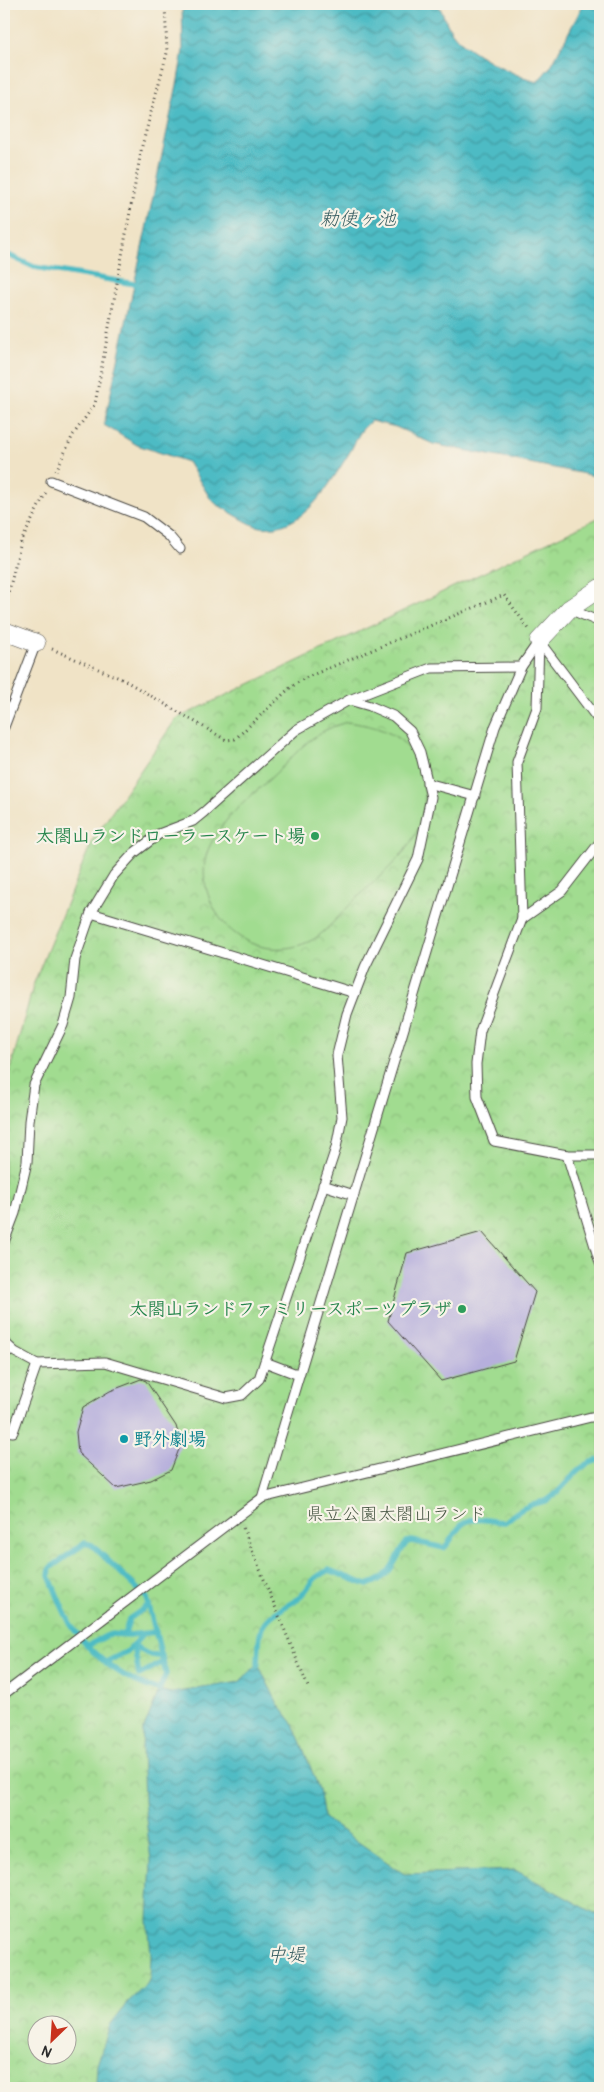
<svg xmlns="http://www.w3.org/2000/svg" width="604" height="2092" viewBox="0 0 604 2092" font-family="Pangolin,'Klee One',sans-serif">
<style>
.park{fill:url(#park-crowns);stroke:#66845e;fill-rule:evenodd}
.pitch{fill:#a1dc90;stroke:#66845e}
.water{fill:url(#water-waves);stroke:#3c7378}
.lines{fill:none;stroke-linecap:round;stroke-linejoin:round}
.stream{stroke:#4dbbc4;stroke-width:5.5}
.building{fill:#b6afdc}
.service-casing{stroke:#494742;stroke-width:11}
.minor-casing{stroke:#494742;stroke-width:19}
.path{stroke:#494742;stroke-width:3;stroke-dasharray:1 4;stroke-linecap:butt}
.service{stroke:#fff;stroke-width:9}
.minor{stroke:#fff;stroke-width:18}
.leisure-dot{fill:#2e9e5b;stroke:#f7f3e8;stroke-width:2}
.culture-dot{fill:#0f9aa8;stroke:#f7f3e8;stroke-width:2}
.labels{text-anchor:middle;stroke-width:4.5;stroke-linejoin:round;paint-order:stroke}
.leisure-label{font-size:18px;font-weight:bold;fill:#27864d;stroke:#f7f3e8;text-anchor:end}
.culture-label{font-size:18px;font-weight:bold;fill:#0d838f;stroke:#f7f3e8;text-anchor:start}
.park-label{font-size:18px;fill:#485744;stroke:#f7f3e8}
.water-label{font-size:19px;font-style:italic;fill:#375d61;stroke:#f7f3e8}
</style>
<defs>
<pattern id="park-crowns" width="20" height="18" patternUnits="userSpaceOnUse" patternTransform="scale(1.25)"><rect width="20" height="18" fill="#a1dc90"/><path d="M2 6a3 3 0 1 1 6 0M12 15a3 3 0 1 1 6 0" fill="none" stroke="#8bbd7c"/></pattern>
<pattern id="water-waves" width="16" height="10" patternUnits="userSpaceOnUse" patternTransform="scale(1.25)"><rect width="16" height="10" fill="#4dbbc4"/><path d="M0 5q4-4 8 0t8 0" fill="none" stroke="#40989f"/></pattern>
</defs>
<rect width="100%" height="100%" fill="#f7f3e8"/>
<filter id="ink" filterUnits="userSpaceOnUse"><feTurbulence type="fractalNoise" baseFrequency=".02" numOctaves="2"/><feDisplacementMap in="SourceGraphic" scale="10" xChannelSelector="R" yChannelSelector="G"/><feConvolveMatrix kernelMatrix="1 2 1 2 8 2 1 2 1" color-interpolation-filters="sRGB"/></filter>
<filter id="wash" filterUnits="userSpaceOnUse"><feTurbulence type="fractalNoise" baseFrequency=".0096" numOctaves="4" result="noise"/><feDisplacementMap in="SourceGraphic" scale="20" xChannelSelector="R" yChannelSelector="G"/><feGaussianBlur stdDeviation="1.12" result="paint"/><feColorMatrix in="noise" values="0 0 0 0 0 0 0 0 0 0 0 0 0 0 0 0 0 1.4 0 .05"/><feComposite in="paint" operator="in"/></filter>
<g filter="url(#wash)">
<rect width="100%" height="100%" fill="#f0e3c6"/>
<!-- park -->
<path class="park" d="M 600,517 L 600,2088 L 4,2088 L 4,1092 L 34,983 L 92,841 L 176,719 ZM 38,2024 L 68,2024 L 68,2054 L 38,2054 Z"/>
<!-- pitch -->
<path class="pitch" d="M 347,722 C 361,724 374,726 387,732 C 424,748 434,800 416,833 C 403,859 376,879 355,900 C 344,910 326,932 314,939 C 296,949 275,951 256,945 C 240,940 224,926 216,912 C 203,889 199,863 213,840 C 227,813 256,793 277,772 C 289,761 300,747 313,738 C 323,730 334,726 347,722 Z"/>
<!-- water -->
<g class="water">
<path d="M 182,4 L 438,4 C 443,13 446,24 452,32 C 465,51 515,76 537,82 L 551,66 L 582,7 L 585,4 L 600,4 L 600,477 L 433,444 L 396,427 L 371,421 C 357,432 357,441 348,455 C 329,485 303,533 260,527 C 251,526 226,509 216,504 L 210,498 L 188,462 L 137,445 L 104,425 L 178,80 L 183,50 Z"/>
<path d="M 258,1664 L 278,1704 L 292,1722 L 301,1743 L 319,1789 L 324,1818 L 404,1874 L 515,1870 L 600,1916 L 600,2088 L 98,2088 L 96,2083 L 97,2065 L 110,2025 L 128,2002 L 147,1984 L 150,1978 L 151,1956 L 148,1920 L 151,1861 L 144,1802 L 142,1747 L 143,1731 L 159,1690 L 172,1693 L 239,1682 Z"/>
</g>
<g class="lines">
<!-- stream -->
<g class="stream">
<path d="M 4,253 L 34,267 L 141,285"/>
<path d="M 85,1543 L 92,1545 L 147,1598 L 166,1674 L 159,1690 C 125,1681 93,1657 73,1628 C 63,1613 57,1593 49,1576 L 50,1568 Z"/>
<path d="M 125,1634 L 129,1619 L 149,1605"/>
<path d="M 87,1646 L 110,1634 L 129,1635 L 156,1632"/>
<path d="M 162,1656 C 152,1657 142,1652 134,1645 L 139,1675 L 163,1662"/>
<path d="M 106,1662 L 128,1651 L 143,1634"/>
<path d="M 258,1664 C 260,1635 255,1624 283,1608 C 289,1604 297,1601 302,1595 C 315,1580 309,1580 329,1570 L 367,1585 C 393,1577 392,1562 407,1542 L 412,1541 L 444,1548 C 452,1541 456,1528 464,1523 C 474,1516 494,1522 505,1522 C 513,1515 520,1509 531,1505 C 536,1502 543,1503 549,1499 C 568,1487 575,1464 600,1460"/>
</g>
</g>
<g id="blocks">
<!-- building -->
<g class="building">
<path d="M 482,1232 L 535,1292 L 514,1361 L 441,1381 L 388,1321 L 407,1253 Z"/>
<path d="M 141,1379 L 146,1381 L 176,1426 L 181,1444 L 171,1470 L 151,1480 L 116,1488 L 78,1453 L 76,1432 L 83,1407 L 110,1391 Z"/>
</g>
</g>
</g>
<g filter="url(#ink)">
<use href="#blocks" fill-opacity="0" stroke="#494742" stroke-width="1"/>
<g class="lines">
<defs>
<g id="service">
<path d="M 51,481 L 144,517 L 169,536 L 180,549"/>
<path d="M 569,609 L 600,622"/>
<path d="M 539,641 L 537,708 L 517,762 L 522,919 L 480,1031 L 476,1064 L 477,1097 L 494,1141 L 567,1155 L 600,1263"/>
<path d="M 539,641 L 600,722"/>
<path d="M 4,727 L 36,643"/>
<path d="M 427,783 L 475,796"/>
<path d="M 91,913 L 355,993"/>
<path d="M 522,919 L 562,891 L 600,842"/>
<path d="M 567,1155 L 600,1155"/>
<path d="M 323,1185 L 354,1195"/>
<path d="M 4,1242 L 15,1213 L 27,1162 L 29,1121 L 34,1085 L 63,1025 L 71,998 L 75,959 L 91,913 L 114,875 L 134,853 L 159,834 L 193,821 L 204,812 L 296,730 L 349,700 L 431,668 L 521,667"/>
<path d="M 4,1342 L 15,1352 L 37,1364 L 105,1362 L 226,1398 L 242,1395 L 259,1379 L 336,1148 L 342,1117 L 337,1055 L 347,1014 L 365,967 L 418,859 L 431,797 L 420,752 L 410,731 L 393,716 L 370,706 L 349,700"/>
<path d="M 265,1362 L 299,1375"/>
<path d="M 4,1431 L 13,1432 L 37,1364"/>
<path d="M 262,1498 L 495,727 L 521,667 L 539,641"/>
<path d="M 4,1694 L 262,1498 L 591,1417 L 600,1417"/>
</g>
<g id="minor">
<path d="M 4,631 L 36,643"/>
<path d="M 539,641 L 569,609 L 600,588"/>
</g>
</defs>
<!-- service casing -->
<use href="#service" class="service-casing"/>
<!-- minor casing -->
<use href="#minor" class="minor-casing"/>
<!-- path -->
<g class="path">
<path d="M 56,471 L 73,435 L 95,404 L 142,146 L 167,53 L 165,4"/>
<path d="M 4,611 L 21,542 L 46,492"/>
<path d="M 52,649 L 124,680 L 226,740 L 235,739 L 291,687 L 305,678 L 504,595 L 529,629"/>
<path d="M 243,1528 L 308,1687"/>
</g>
<!-- service -->
<use href="#service" class="service"/>
<!-- minor -->
<use href="#minor" class="minor"/>
</g>
</g>
<!-- markers -->
<g class="leisure-dot">
<circle cx="315" cy="836" r="5"/>
<circle cx="462" cy="1309" r="5"/>
</g>
<circle class="culture-dot" cx="124" cy="1439" r="5"/>
<g class="labels">
<!-- leisure labels -->
<g class="leisure-label">
<text x="305" y="842">太閤山ランドローラースケート場</text>
<text x="452" y="1315">太閤山ランドファミリースポーツプラザ</text>
</g>
<!-- culture labels -->
<g class="culture-label">
<text x="134" y="1445">野外劇場</text>
</g>
<!-- park labels -->
<g class="park-label">
<text x="396" y="1520">県立公園太閤山ランド</text>
</g>
<!-- water labels -->
<g class="water-label">
<text x="358" y="225">勅使ヶ池</text>
<text x="286" y="1961">中堤</text>
</g>
</g>
<!-- margin -->
<rect width="604" height="2092" fill="none" stroke="#f7f3e8" stroke-width="20"/>
<!-- north arrow -->
<g transform="translate(52 2040) rotate(205)"><circle r="24" fill="#f7f3e8" stroke="#a5a39c"/>
<path d="M0-4L9 19L0 12L-9 19Z" fill="#c8321e"/>
<text y="-8" font-size="14" font-weight="bold" text-anchor="middle" fill="#2b2b2b">N</text>
</g>
</svg>
